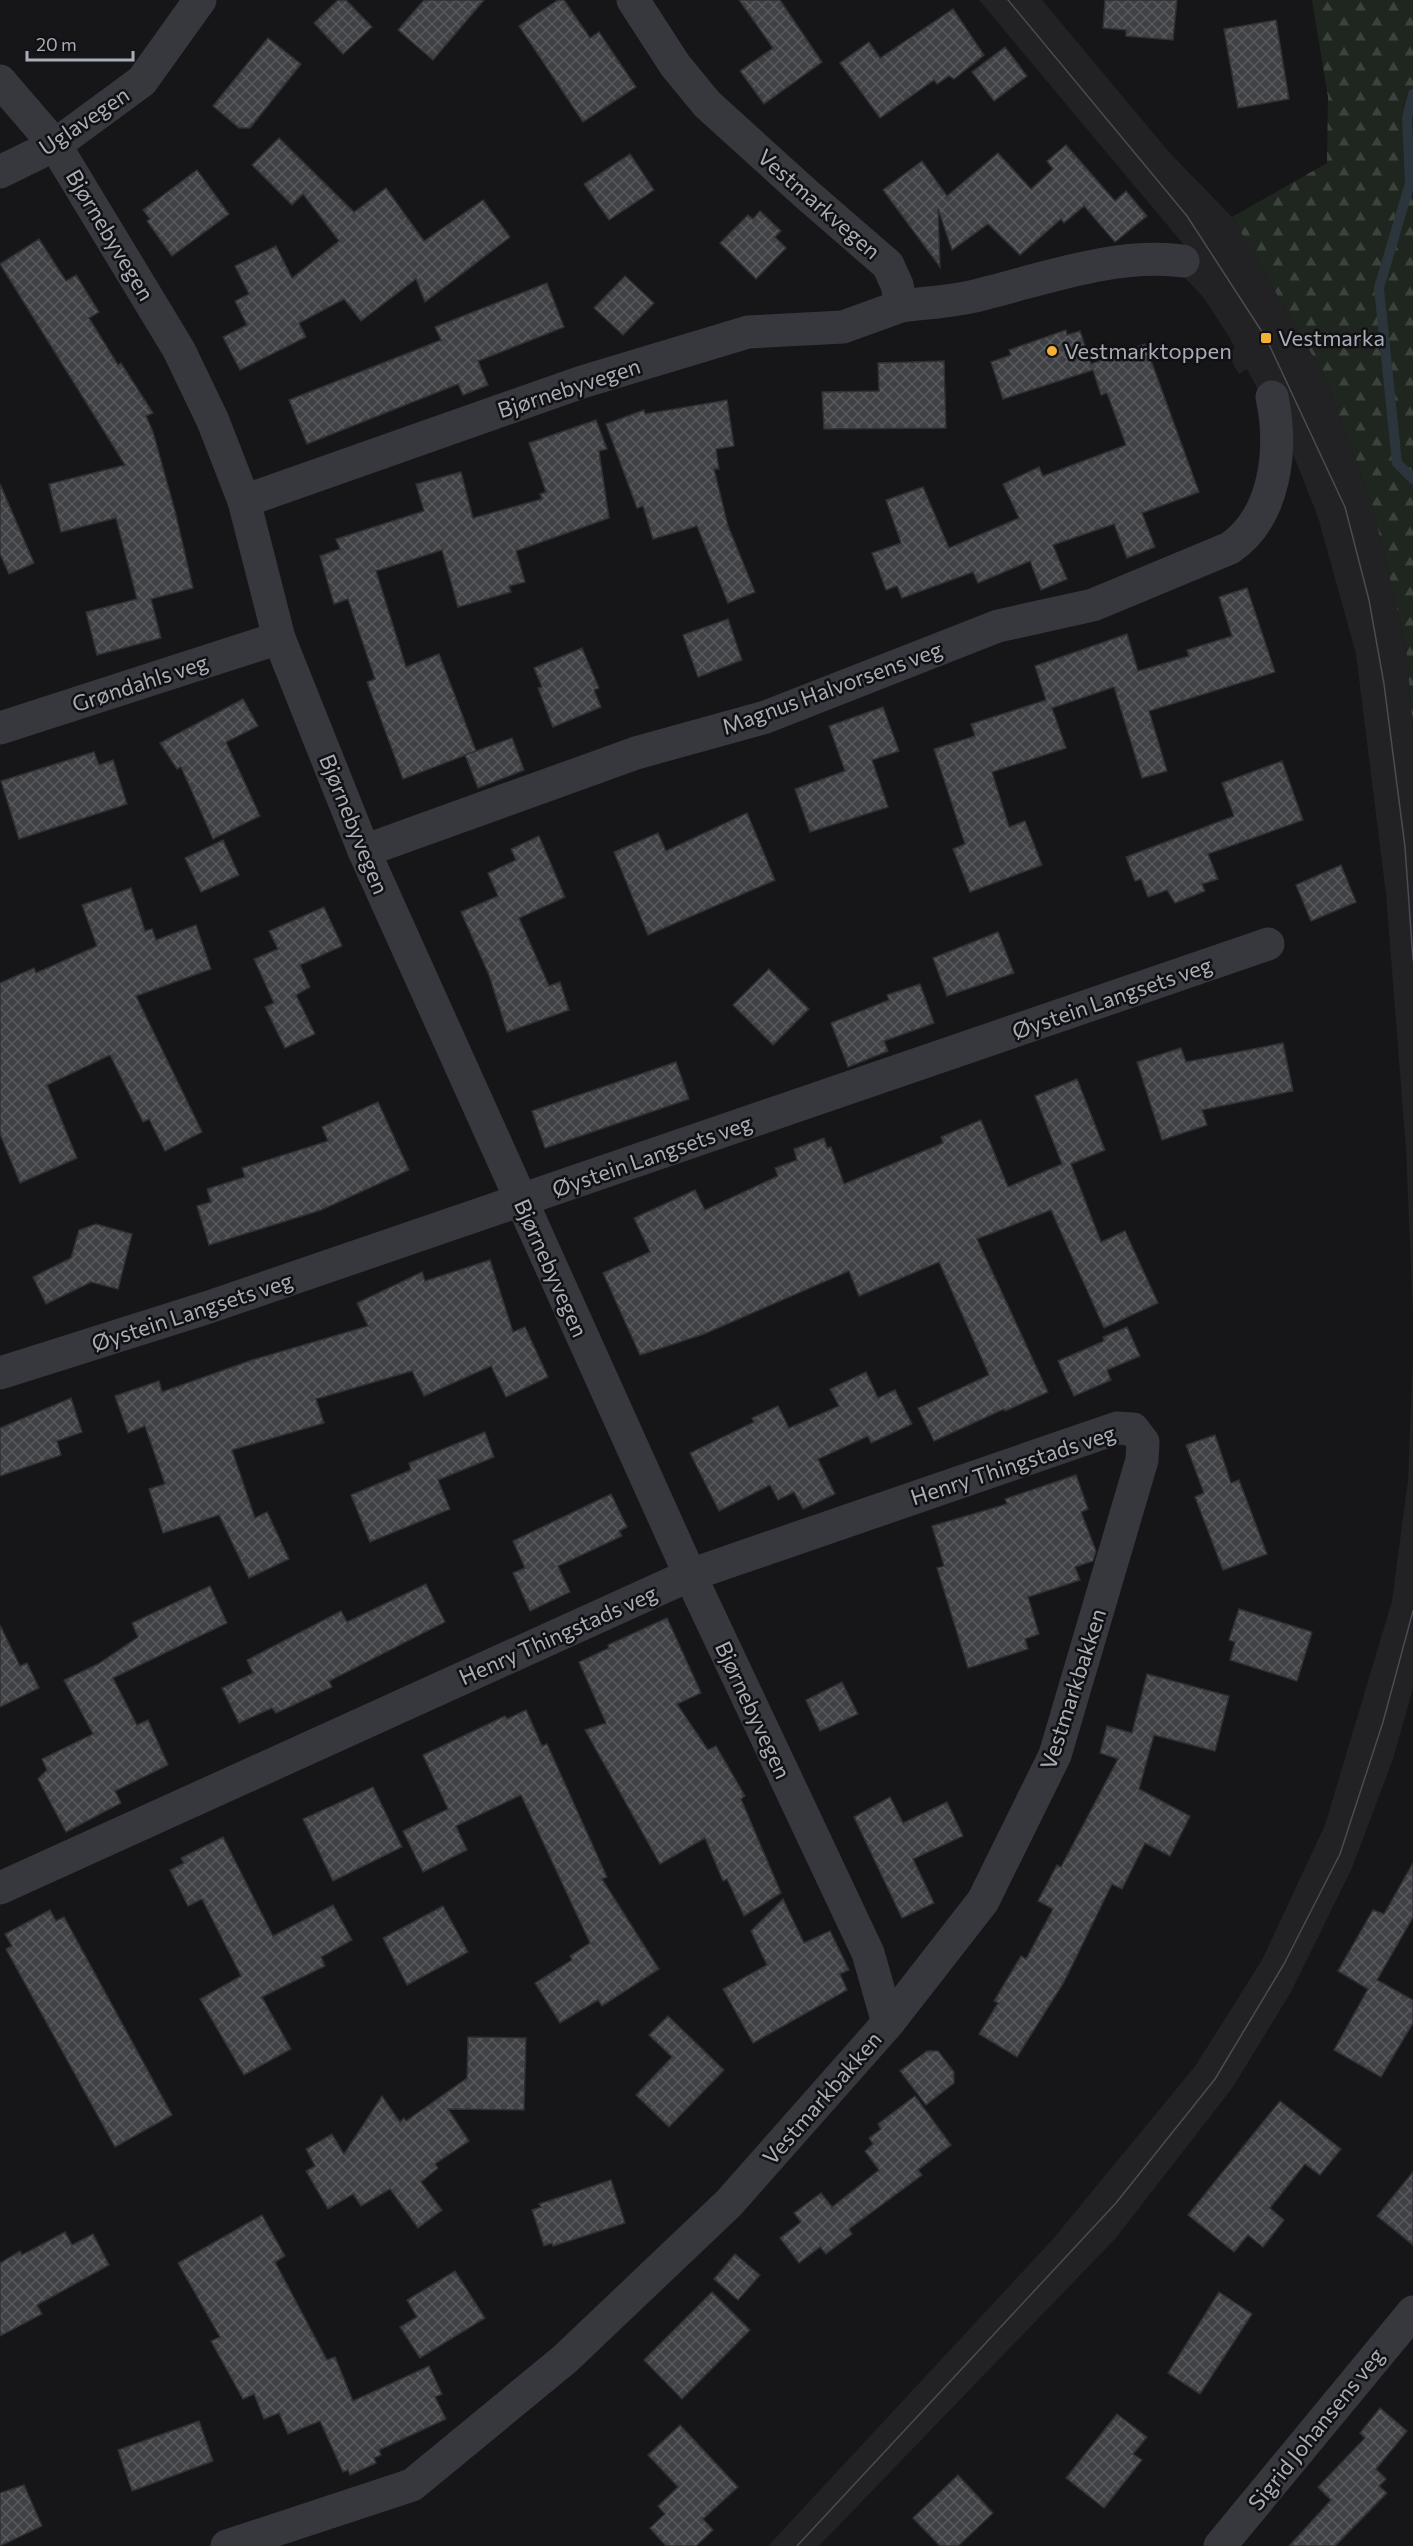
<svg xmlns="http://www.w3.org/2000/svg" width="1413" height="2546" viewBox="0 0 1413 2546" font-family="Commissioner,sans-serif">
<style>
.built{fill:#222225}
.forest{fill:url(#forest-firs)}
.lines{fill:none;stroke-linecap:round;stroke-linejoin:round}
.stream{stroke:#2c353c;stroke-width:10}
.building{fill:url(#building-cross-hatch);stroke:#303034;stroke-width:1.5}
.street{stroke:#37383d;stroke-width:33}
.tram{stroke:#4a4c52;stroke-width:1.5}
.poi-dot{fill:#f2b134;stroke:#111113;stroke-width:2}
.labels{text-anchor:middle;stroke-width:5;stroke-linejoin:round;paint-order:stroke}
.street-label{font-size:22px;fill:#a8adb8;stroke:#111113}
.poi-label{font-size:22px;fill:#a8adb8;stroke:#111113;text-anchor:start}
</style>
<defs>
<pattern id="forest-firs" width="22" height="20" patternUnits="userSpaceOnUse" patternTransform="scale(1.5)"><rect width="22" height="20" fill="#1e261f"/><path d="M5 1l3.5 6h-7zM16 11l3.5 6h-7z" fill="#3c433d"/></pattern>
<pattern id="building-cross-hatch" width="8" height="8" patternUnits="userSpaceOnUse" patternTransform="scale(1.5)"><rect width="8" height="8" fill="#404145"/><path d="M0 0l8 8M0 8l8-8" fill="none" stroke="#595a5e"/></pattern>
</defs>
<rect width="100%" height="100%" fill="#161618"/>
<!-- built -->
<g class="built">
<path d="M 979,0 L 1042,0 L 1170,153 L 1232,217 L 1325,377 L 1372,504 L 1406,646 L 1413,729 L 1413,1315 L 1406,1149 L 1386,894 L 1356,654 L 1318,517 L 1291,449 L 1262,403 L 1256,386 L 1247,369 L 1239,374 L 1227,353 L 1235,348 L 1228,335 L 1203,297 L 1185,278 L 1184,245 Z"/>
<path d="M 1413,1353 L 1413,1688 L 1393,1759 L 1352,1868 L 1291,1992 L 1233,2087 L 1115,2239 L 819,2546 L 768,2546 L 1053,2239 L 1196,2065 L 1262,1960 L 1325,1825 L 1392,1601 L 1408,1480 Z"/>
</g>
<!-- forest -->
<path class="forest" d="M 1312,0 L 1413,0 L 1413,729 L 1406,646 L 1372,504 L 1325,377 L 1232,217 L 1327,163 L 1328,97 Z"/>
<g class="lines">
<!-- stream -->
<path class="stream" d="M 1413,94 L 1407,118 L 1410,183 L 1379,288 L 1397,463 L 1413,479"/>
</g>
<!-- building -->
<g class="building">
<path d="M 338,0 L 346,0 L 372,27 L 343,54 L 314,23 Z"/>
<path d="M 424,0 L 484,0 L 433,60 L 398,30 Z"/>
<path d="M 558,0 L 564,0 L 590,38 L 599,32 L 636,87 L 583,122 L 519,26 Z"/>
<path d="M 739,0 L 780,0 L 822,62 L 764,104 L 740,71 L 773,48 Z"/>
<path d="M 1105,0 L 1177,0 L 1173,40 L 1126,36 L 1126,30 L 1103,28 Z"/>
<path d="M 953,9 L 984,55 L 954,79 L 949,76 L 937,84 L 934,80 L 880,118 L 840,63 L 869,42 L 880,58 Z"/>
<path d="M 1276,20 L 1289,99 L 1238,108 L 1224,29 Z"/>
<path d="M 268,38 L 301,64 L 250,128 L 239,128 L 213,106 Z"/>
<path d="M 1005,47 L 1027,76 L 994,101 L 972,72 Z"/>
<path d="M 279,138 L 354,212 L 386,188 L 424,241 L 483,200 L 510,237 L 425,302 L 416,279 L 361,321 L 344,299 L 299,323 L 306,337 L 240,370 L 223,337 L 247,325 L 235,301 L 249,294 L 235,266 L 276,246 L 292,278 L 339,241 L 303,194 L 292,205 L 252,165 Z"/>
<path d="M 1066,145 L 1115,201 L 1126,191 L 1147,216 L 1115,242 L 1084,206 L 1064,223 L 1061,219 L 1020,255 L 988,224 L 952,250 L 938,209 L 940,267 L 883,190 L 922,161 L 947,196 L 998,153 L 1031,189 L 1053,169 L 1047,161 Z"/>
<path d="M 630,154 L 654,190 L 609,220 L 584,184 Z"/>
<path d="M 197,170 L 229,214 L 172,256 L 147,221 L 150,219 L 143,210 Z"/>
<path d="M 760,211 L 781,231 L 775,237 L 786,248 L 756,279 L 720,243 L 748,215 L 753,219 Z"/>
<path d="M 39,239 L 66,281 L 76,275 L 99,312 L 89,318 L 118,365 L 121,363 L 153,413 L 146,416 L 153,432 L 175,511 L 193,588 L 151,599 L 161,638 L 97,655 L 86,612 L 137,599 L 116,518 L 61,532 L 49,484 L 125,465 L 0,264 Z"/>
<path d="M 625,276 L 654,303 L 623,335 L 594,308 Z"/>
<path d="M 547,283 L 564,327 L 478,361 L 488,385 L 463,395 L 458,384 L 307,444 L 289,400 L 441,340 L 435,327 Z"/>
<path d="M 1066,330 L 1067,335 L 1080,331 L 1091,364 L 1145,344 L 1199,492 L 1142,513 L 1155,547 L 1127,558 L 1114,524 L 1053,545 L 1067,579 L 1041,590 L 1030,561 L 978,583 L 973,572 L 902,598 L 897,586 L 886,590 L 872,553 L 901,543 L 886,500 L 923,487 L 949,548 L 1019,518 L 1003,484 L 1039,467 L 1043,476 L 1126,445 L 1107,393 L 1101,395 L 1093,370 L 1003,399 L 991,362 L 1011,355 L 1009,350 Z"/>
<path d="M 944,361 L 946,428 L 824,429 L 822,392 L 879,391 L 878,363 Z"/>
<path d="M 727,400 L 734,446 L 716,449 L 719,469 L 714,469 L 728,526 L 755,592 L 728,603 L 697,526 L 653,539 L 643,506 L 637,508 L 606,424 L 644,410 L 645,414 Z"/>
<path d="M 596,420 L 607,449 L 599,451 L 609,518 L 516,551 L 525,582 L 509,586 L 511,592 L 458,607 L 442,550 L 376,571 L 406,667 L 439,654 L 476,751 L 403,779 L 367,682 L 375,679 L 348,599 L 334,604 L 320,556 L 340,549 L 336,539 L 424,511 L 416,484 L 461,472 L 473,518 L 542,499 L 540,494 L 546,492 L 529,443 Z"/>
<path d="M 0,484 L 34,563 L 9,574 L 0,554 Z"/>
<path d="M 1247,588 L 1275,672 L 1149,711 L 1167,771 L 1142,778 L 1114,687 L 1052,708 L 1066,748 L 992,772 L 1009,827 L 1025,821 L 1042,865 L 970,892 L 953,849 L 965,844 L 934,749 L 975,736 L 971,724 L 1046,700 L 1035,666 L 1127,634 L 1138,671 L 1189,656 L 1187,650 L 1232,636 L 1219,597 Z"/>
<path d="M 728,619 L 742,660 L 698,677 L 683,635 Z"/>
<path d="M 582,648 L 599,688 L 594,690 L 601,707 L 553,727 L 538,688 L 542,687 L 534,668 Z"/>
<path d="M 243,699 L 258,726 L 226,742 L 260,816 L 213,839 L 181,767 L 177,769 L 160,743 Z"/>
<path d="M 883,707 L 899,751 L 872,760 L 888,807 L 810,832 L 795,789 L 845,771 L 829,726 Z"/>
<path d="M 512,738 L 524,770 L 478,788 L 465,755 Z"/>
<path d="M 94,752 L 99,765 L 113,760 L 127,804 L 19,839 L 1,781 Z"/>
<path d="M 1282,761 L 1303,820 L 1208,854 L 1218,879 L 1202,884 L 1205,891 L 1175,903 L 1167,890 L 1148,897 L 1141,879 L 1135,881 L 1126,857 L 1234,816 L 1222,783 Z"/>
<path d="M 747,813 L 775,880 L 648,935 L 614,852 L 658,833 L 666,851 Z"/>
<path d="M 539,836 L 565,897 L 519,918 L 549,986 L 560,982 L 569,1010 L 507,1032 L 489,975 L 461,912 L 498,896 L 488,873 L 516,860 L 511,849 Z"/>
<path d="M 223,840 L 239,875 L 201,892 L 185,858 Z"/>
<path d="M 1341,865 L 1356,902 L 1311,921 L 1296,885 Z"/>
<path d="M 131,888 L 145,931 L 152,929 L 156,940 L 196,925 L 211,969 L 136,996 L 202,1132 L 165,1151 L 149,1119 L 143,1122 L 110,1055 L 47,1085 L 77,1158 L 20,1183 L 0,1134 L 0,983 L 34,968 L 36,973 L 97,946 L 82,905 Z"/>
<path d="M 324,907 L 342,946 L 300,965 L 310,987 L 296,995 L 315,1034 L 285,1048 L 265,1007 L 274,1003 L 254,959 L 278,949 L 269,931 Z"/>
<path d="M 998,932 L 1014,973 L 947,996 L 933,958 Z"/>
<path d="M 769,969 L 809,1009 L 773,1045 L 733,1005 Z"/>
<path d="M 920,984 L 934,1023 L 884,1041 L 888,1051 L 848,1067 L 831,1023 L 889,1000 L 887,995 Z"/>
<path d="M 1283,1043 L 1293,1091 L 1202,1110 L 1207,1125 L 1162,1140 L 1137,1062 L 1181,1048 L 1186,1062 Z"/>
<path d="M 676,1062 L 689,1099 L 545,1148 L 532,1111 Z"/>
<path d="M 1077,1079 L 1105,1150 L 1071,1164 L 1101,1242 L 1125,1231 L 1158,1303 L 1104,1328 L 1051,1210 L 977,1239 L 1048,1392 L 1005,1411 L 1004,1409 L 934,1441 L 918,1408 L 989,1375 L 939,1262 L 859,1296 L 849,1271 L 704,1334 L 640,1355 L 603,1273 L 650,1252 L 634,1218 L 695,1190 L 705,1210 L 778,1176 L 775,1168 L 797,1160 L 794,1149 L 824,1138 L 827,1148 L 831,1147 L 844,1184 L 943,1143 L 941,1137 L 981,1120 L 1008,1187 L 1062,1164 L 1035,1096 Z"/>
<path d="M 378,1102 L 409,1170 L 321,1210 L 209,1245 L 197,1206 L 211,1202 L 207,1189 L 245,1177 L 242,1168 L 328,1141 L 322,1127 Z"/>
<path d="M 96,1224 L 132,1234 L 118,1289 L 91,1282 L 46,1304 L 33,1277 L 71,1258 L 79,1230 Z"/>
<path d="M 490,1260 L 513,1332 L 525,1327 L 548,1377 L 506,1397 L 491,1366 L 424,1396 L 412,1371 L 316,1399 L 324,1423 L 232,1450 L 255,1518 L 267,1512 L 289,1559 L 249,1578 L 219,1515 L 163,1533 L 149,1489 L 165,1484 L 145,1426 L 128,1433 L 115,1396 L 159,1381 L 162,1392 L 252,1360 L 368,1326 L 357,1303 L 422,1272 L 425,1281 Z"/>
<path d="M 1127,1327 L 1140,1356 L 1107,1370 L 1111,1380 L 1074,1396 L 1058,1361 L 1104,1341 L 1103,1337 Z"/>
<path d="M 866,1372 L 878,1398 L 895,1390 L 912,1424 L 871,1443 L 868,1436 L 818,1459 L 835,1494 L 803,1509 L 794,1492 L 778,1500 L 770,1485 L 719,1511 L 690,1453 L 754,1422 L 752,1418 L 778,1406 L 789,1428 L 839,1406 L 830,1389 Z"/>
<path d="M 71,1398 L 82,1432 L 57,1441 L 61,1455 L 0,1476 L 0,1428 Z"/>
<path d="M 485,1432 L 494,1457 L 438,1480 L 450,1509 L 370,1542 L 351,1495 L 411,1470 L 409,1463 Z"/>
<path d="M 1215,1435 L 1231,1483 L 1239,1480 L 1267,1554 L 1223,1570 L 1195,1497 L 1204,1493 L 1186,1445 Z"/>
<path d="M 1076,1475 L 1088,1509 L 1081,1512 L 1096,1551 L 1093,1561 L 1075,1567 L 1080,1580 L 1028,1597 L 1039,1634 L 1025,1639 L 1028,1649 L 968,1668 L 937,1568 L 944,1566 L 932,1526 L 1007,1504 L 1005,1499 Z"/>
<path d="M 611,1494 L 627,1527 L 619,1531 L 622,1536 L 558,1566 L 570,1592 L 530,1611 L 513,1573 L 525,1568 L 513,1541 Z"/>
<path d="M 426,1584 L 445,1622 L 329,1681 L 332,1687 L 276,1713 L 272,1708 L 239,1723 L 222,1688 L 253,1673 L 247,1660 L 341,1611 L 347,1622 Z"/>
<path d="M 210,1586 L 227,1623 L 113,1678 L 137,1725 L 148,1720 L 168,1765 L 115,1791 L 121,1803 L 66,1832 L 38,1779 L 47,1770 L 42,1759 L 93,1734 L 64,1680 L 98,1664 L 138,1637 L 132,1623 Z"/>
<path d="M 1239,1609 L 1312,1632 L 1297,1681 L 1230,1660 L 1235,1642 L 1229,1640 Z"/>
<path d="M 667,1618 L 701,1693 L 677,1704 L 708,1750 L 716,1746 L 745,1796 L 741,1799 L 781,1893 L 744,1916 L 727,1879 L 723,1881 L 705,1838 L 660,1864 L 585,1730 L 606,1723 L 579,1662 L 609,1648 L 608,1645 Z"/>
<path d="M 0,1625 L 20,1666 L 27,1663 L 39,1688 L 0,1707 Z"/>
<path d="M 1147,1674 L 1229,1696 L 1215,1751 L 1154,1735 L 1139,1789 L 1190,1816 L 1170,1856 L 1145,1843 L 1122,1889 L 1112,1884 L 1064,1982 L 1017,2057 L 979,2034 L 998,2003 L 994,2001 L 1021,1956 L 1026,1959 L 1053,1909 L 1038,1901 L 1057,1865 L 1061,1867 L 1118,1759 L 1100,1753 L 1107,1726 L 1132,1733 Z"/>
<path d="M 842,1682 L 858,1714 L 820,1731 L 806,1700 Z"/>
<path d="M 526,1710 L 542,1746 L 547,1744 L 607,1877 L 602,1879 L 659,1969 L 602,2006 L 598,2000 L 560,2023 L 535,1983 L 572,1960 L 570,1956 L 590,1943 L 521,1795 L 456,1826 L 467,1850 L 423,1872 L 403,1831 L 448,1809 L 423,1755 L 505,1716 L 507,1719 Z"/>
<path d="M 373,1787 L 402,1847 L 333,1881 L 303,1819 Z"/>
<path d="M 890,1797 L 903,1823 L 947,1802 L 963,1836 L 913,1859 L 934,1903 L 902,1918 L 854,1817 Z"/>
<path d="M 223,1837 L 273,1936 L 333,1905 L 352,1940 L 321,1957 L 325,1966 L 262,1997 L 291,2049 L 244,2075 L 200,1999 L 241,1976 L 202,1899 L 188,1906 L 170,1870 L 184,1863 L 181,1858 Z"/>
<path d="M 1413,1863 L 1413,1917 L 1377,1980 L 1413,2000 L 1413,2023 L 1381,2077 L 1334,2050 L 1368,1989 L 1338,1971 L 1373,1910 L 1384,1914 Z"/>
<path d="M 783,1899 L 804,1943 L 830,1931 L 849,1970 L 840,1974 L 847,1990 L 753,2043 L 723,1989 L 767,1965 L 751,1931 Z"/>
<path d="M 443,1906 L 468,1952 L 407,1985 L 383,1938 Z"/>
<path d="M 50,1910 L 56,1921 L 64,1917 L 172,2115 L 115,2147 L 6,1949 L 12,1946 L 5,1934 Z"/>
<path d="M 668,2016 L 724,2070 L 669,2127 L 636,2095 L 672,2057 L 649,2035 Z"/>
<path d="M 468,2037 L 526,2038 L 524,2110 L 448,2109 L 469,2141 L 435,2164 L 438,2168 L 421,2182 L 442,2210 L 418,2228 L 390,2189 L 361,2206 L 353,2194 L 328,2209 L 306,2171 L 315,2166 L 306,2149 L 332,2134 L 344,2154 L 382,2096 L 400,2122 L 404,2118 L 406,2121 L 467,2078 Z"/>
<path d="M 927,2051 L 938,2051 L 954,2072 L 954,2083 L 926,2105 L 900,2071 Z"/>
<path d="M 915,2096 L 951,2145 L 918,2170 L 922,2175 L 849,2229 L 852,2234 L 826,2254 L 820,2247 L 799,2263 L 780,2238 L 801,2222 L 794,2213 L 821,2193 L 832,2207 L 879,2170 L 865,2151 L 873,2144 L 869,2138 L 881,2129 L 878,2124 Z"/>
<path d="M 1280,2101 L 1341,2149 L 1320,2175 L 1305,2164 L 1270,2208 L 1284,2220 L 1263,2247 L 1248,2235 L 1234,2252 L 1188,2215 Z"/>
<path d="M 1413,2172 L 1413,2245 L 1377,2216 Z"/>
<path d="M 611,2180 L 625,2223 L 553,2246 L 552,2243 L 544,2246 L 532,2210 L 541,2207 L 539,2204 Z"/>
<path d="M 262,2215 L 285,2256 L 275,2262 L 327,2360 L 335,2357 L 353,2401 L 429,2366 L 442,2394 L 435,2397 L 446,2419 L 379,2450 L 381,2455 L 374,2458 L 376,2463 L 350,2475 L 348,2470 L 343,2472 L 320,2421 L 288,2434 L 279,2413 L 264,2419 L 254,2394 L 243,2399 L 211,2341 L 220,2337 L 178,2263 Z"/>
<path d="M 65,2232 L 72,2245 L 93,2234 L 109,2265 L 37,2305 L 42,2314 L 0,2336 L 0,2263 L 20,2251 L 22,2255 Z"/>
<path d="M 735,2254 L 760,2275 L 738,2300 L 714,2279 Z"/>
<path d="M 455,2271 L 485,2318 L 420,2358 L 400,2327 L 417,2317 L 407,2300 Z"/>
<path d="M 712,2292 L 750,2330 L 682,2399 L 644,2360 Z"/>
<path d="M 1219,2292 L 1252,2314 L 1200,2394 L 1168,2373 Z"/>
<path d="M 1380,2408 L 1407,2431 L 1376,2469 L 1386,2479 L 1379,2486 L 1387,2493 L 1335,2546 L 1289,2546 L 1331,2500 L 1318,2487 L 1365,2438 L 1360,2433 Z"/>
<path d="M 1117,2414 L 1147,2437 L 1133,2454 L 1142,2460 L 1104,2508 L 1066,2478 Z"/>
<path d="M 199,2421 L 213,2461 L 132,2491 L 118,2450 Z"/>
<path d="M 680,2425 L 738,2487 L 703,2519 L 713,2530 L 696,2546 L 666,2546 L 650,2528 L 665,2514 L 658,2506 L 678,2487 L 648,2455 Z"/>
<path d="M 958,2475 L 993,2513 L 958,2546 L 940,2546 L 913,2518 Z"/>
<path d="M 24,2485 L 42,2526 L 0,2546 L 0,2493 Z"/>
</g>
<g class="lines">
<!-- street -->
<g class="street">
<path d="M 633,0 L 675,65 L 707,104 L 805,193 L 888,265 L 897,285 L 901,306 C 924,303 948,302 970,297 C 1039,281 1112,252 1183,261"/>
<path d="M 0,81 L 55,145 L 179,350 L 213,421 L 244,501 L 279,638 L 364,851 L 690,1575 L 868,1953 L 888,2023"/>
<path d="M 0,172 L 55,145 L 142,81 L 200,0"/>
<path d="M 244,501 L 582,382 L 748,332 L 843,327 L 901,306"/>
<path d="M 0,728 L 279,638"/>
<path d="M 364,851 L 636,753 L 766,717 L 998,626 L 1093,605 L 1230,548 C 1276,516 1283,449 1272,397"/>
<path d="M 0,1373 L 209,1307 L 1268,944"/>
<path d="M 0,1888 L 690,1575 L 1117,1428 L 1133,1429 L 1143,1442 L 1142,1460 L 1055,1755 L 983,1901 L 888,2023 L 729,2203 L 565,2359 L 412,2485 L 227,2546"/>
<path d="M 1220,2546 L 1413,2312"/>
</g>
<!-- tram -->
<g class="tram">
<path d="M 1008,0 L 1187,216 L 1266,338 L 1345,507 L 1369,600 L 1384,684 L 1405,847 L 1413,960"/>
<path d="M 797,2546 L 1116,2203 L 1215,2079 L 1284,1964 L 1340,1854 L 1383,1722 L 1413,1611"/>
</g>
</g>
<!-- markers -->
<g class="poi-dot">
<rect x="1260" y="332" width="12" height="12" rx="3"/>
<circle cx="1052" cy="351" r="6"/>
</g>
<g class="labels">
<!-- street labels -->
<g class="street-label">
<text transform="translate(84 121) rotate(-34)" y="8">Uglavegen</text>
<text transform="translate(819 204) rotate(41)" y="8">Vestmarkvegen</text>
<text transform="translate(110 235) rotate(59)" y="8">Bjørnebyvegen</text>
<text transform="translate(569 388) rotate(-18)" y="8">Bjørnebyvegen</text>
<text transform="translate(140 683) rotate(-18)" y="8">Grøndahls veg</text>
<text transform="translate(832 688) rotate(-20)" y="8">Magnus Halvorsens veg</text>
<text transform="translate(354 824) rotate(68)" y="8">Bjørnebyvegen</text>
<text transform="translate(1112 998) rotate(-19)" y="8">Øystein Langsets veg</text>
<text transform="translate(652 1156) rotate(-19)" y="8">Øystein Langsets veg</text>
<text transform="translate(551 1268) rotate(66)" y="8">Bjørnebyvegen</text>
<text transform="translate(192 1312) rotate(-18)" y="8">Øystein Langsets veg</text>
<text transform="translate(1013 1465) rotate(-18)" y="8">Henry Thingstads veg</text>
<text transform="translate(558 1635) rotate(-24)" y="8">Henry Thingstads veg</text>
<text transform="translate(1073 1689) rotate(-72)" y="8">Vestmarkbakken</text>
<text transform="translate(753 1710) rotate(65)" y="8">Bjørnebyvegen</text>
<text transform="translate(822 2098) rotate(-49)" y="8">Vestmarkbakken</text>
<text transform="translate(1316 2429) rotate(-51)" y="8">Sigrid Johansens veg</text>
</g>
<!-- poi labels -->
<g class="poi-label">
<text x="1278" y="346">Vestmarka</text>
<text x="1064" y="359">Vestmarktoppen</text>
</g>
</g>
<!-- scale -->
<path d="M27 51v9h106v-9" fill="none" stroke="#a8adb8" stroke-width="3"/>
<text x="36" y="51" font-size="18" fill="#a8adb8" stroke="#111113" stroke-width="4.5" paint-order="stroke">20 m</text>
</svg>
